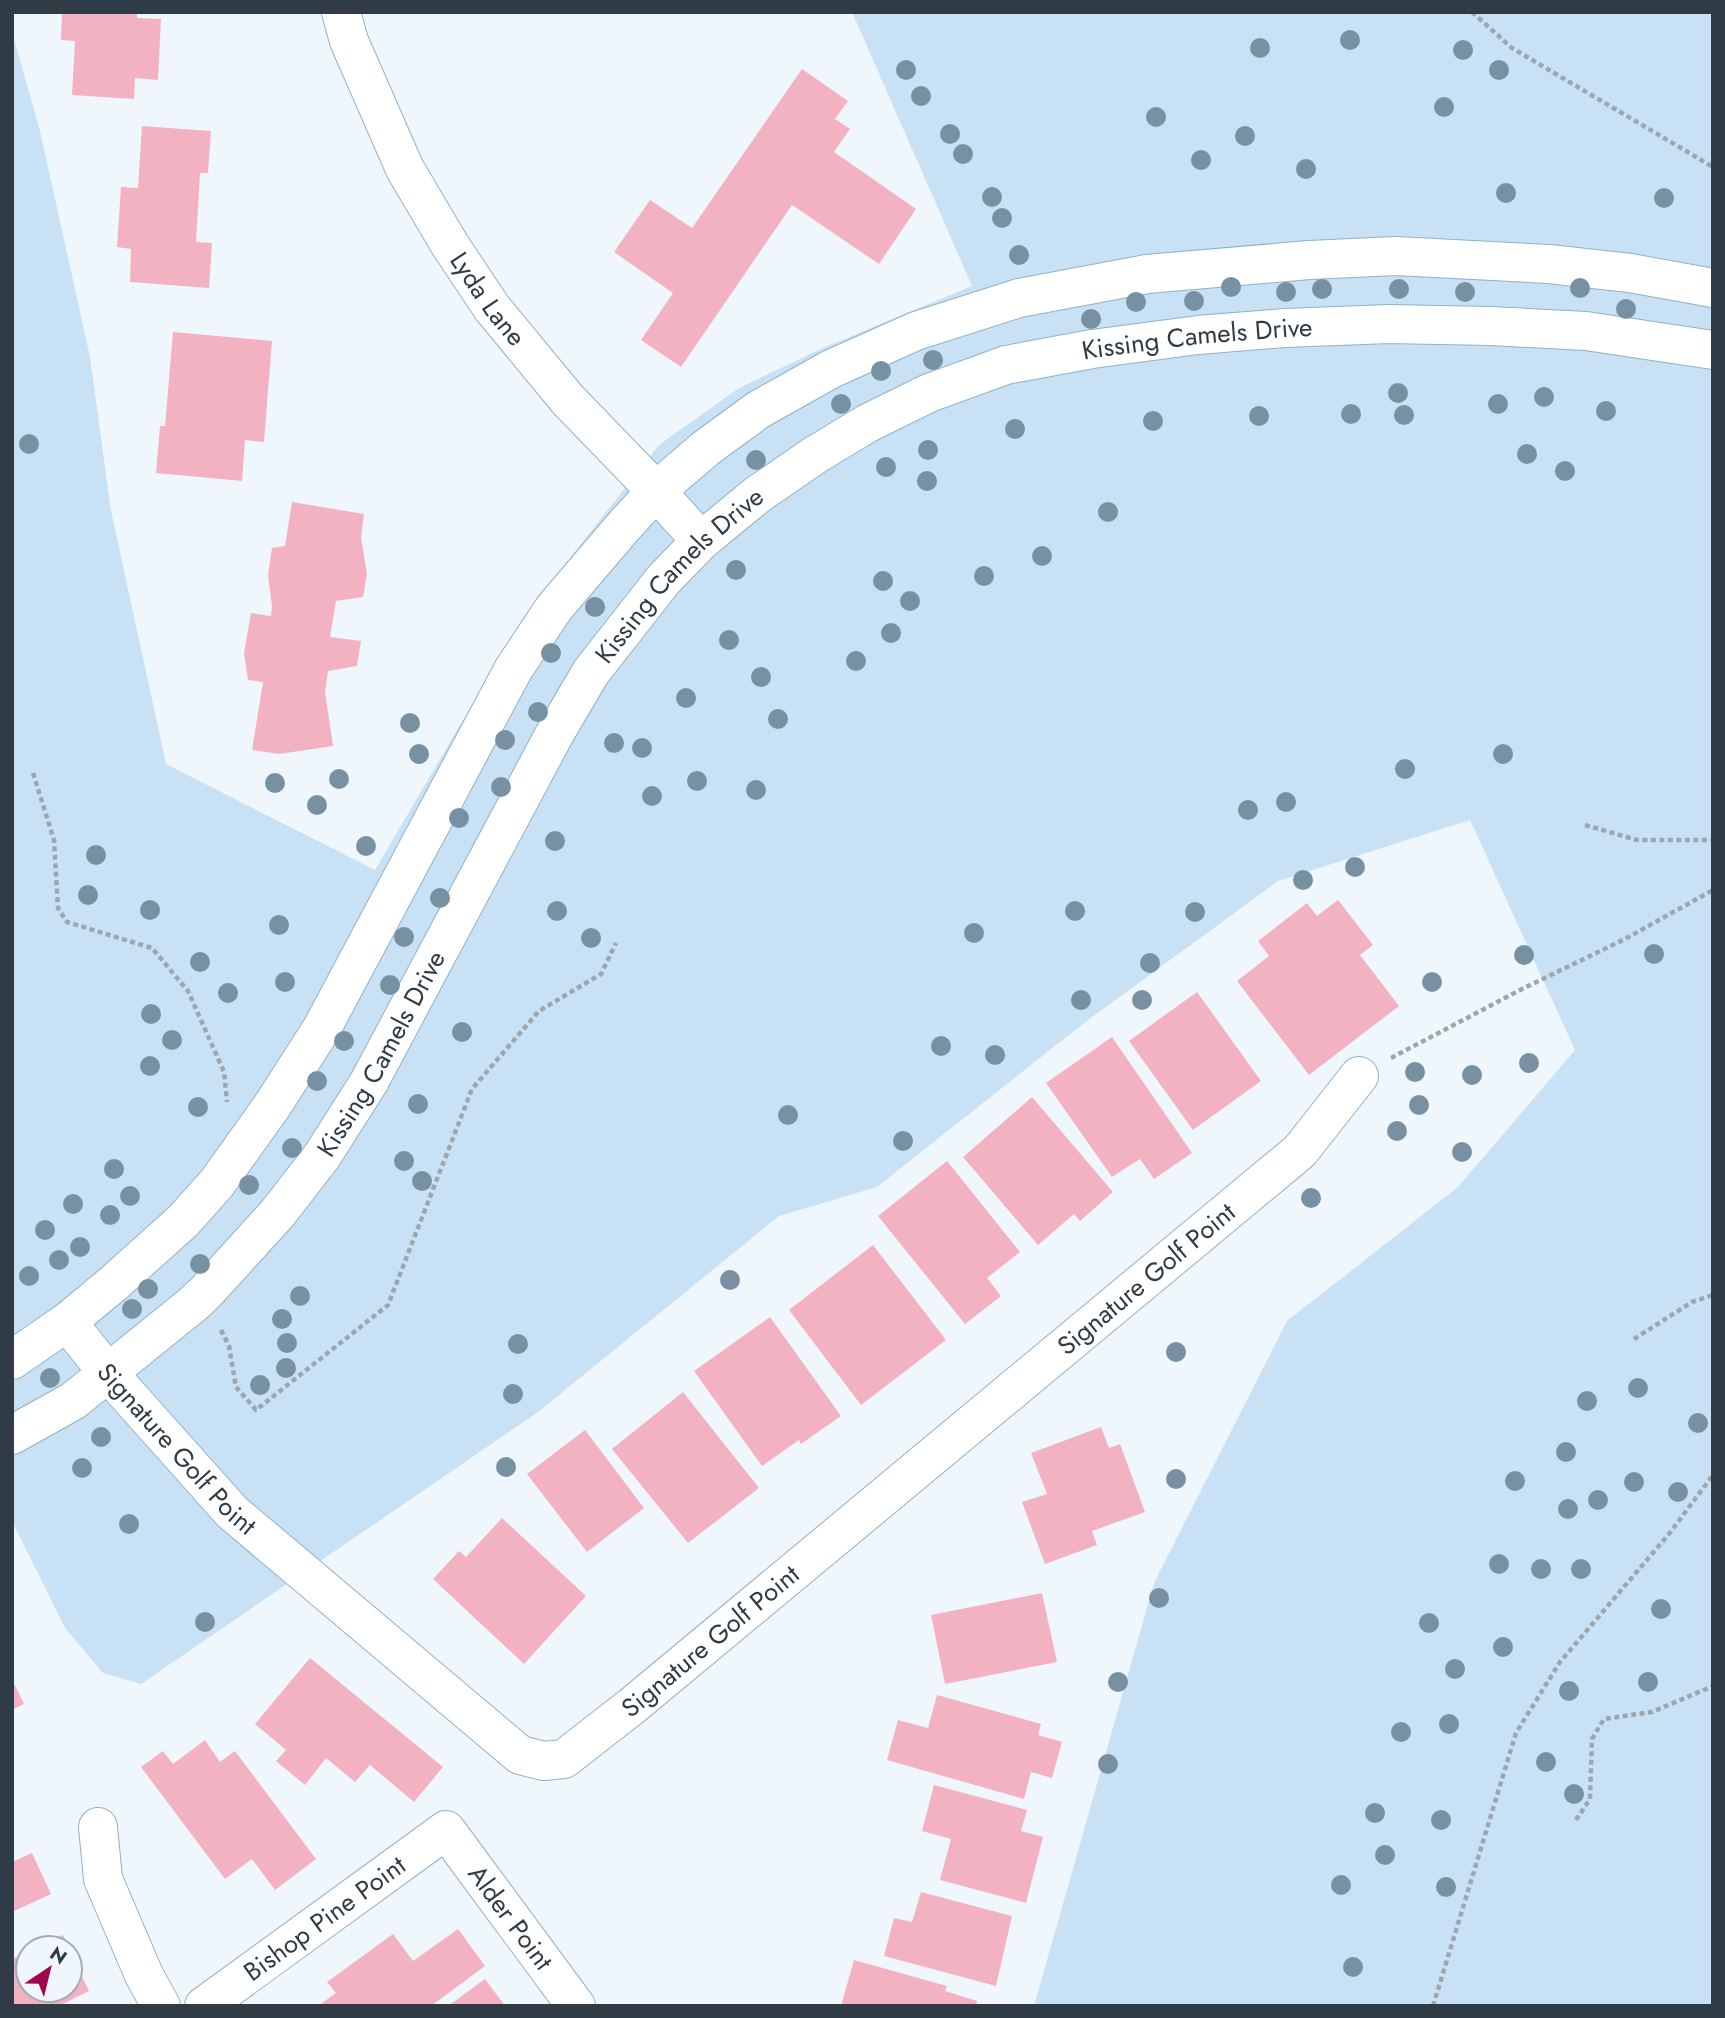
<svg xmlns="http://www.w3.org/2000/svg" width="1725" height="2018" viewBox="0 0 1725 2018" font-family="Jost,sans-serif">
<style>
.green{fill:#c8e1f4}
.building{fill:#f3b2c2}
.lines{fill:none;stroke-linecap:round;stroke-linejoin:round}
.minor-casing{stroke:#92b1c9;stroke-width:40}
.path{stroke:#9da6ad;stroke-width:4.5;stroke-dasharray:5 3.5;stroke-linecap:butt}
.minor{stroke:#fff;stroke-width:38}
.tree{fill:#7891a2}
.labels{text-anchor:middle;stroke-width:5;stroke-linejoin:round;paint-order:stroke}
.street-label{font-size:26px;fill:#2f3c46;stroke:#f0f7fc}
</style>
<rect width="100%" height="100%" fill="#f0f7fc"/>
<!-- green -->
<path class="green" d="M 852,12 L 1713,12 L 1713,2006 L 1034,2006 L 1154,1583 L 1287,1321 L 1458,1187 L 1575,1050 L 1470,820 L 1278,881 L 1084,1023 L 877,1187 L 779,1216 L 538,1412 L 141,1684 L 103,1673 L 65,1628 L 12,1521 L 12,32 L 40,131 L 90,357 L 111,511 L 166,764 L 375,870 L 524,616 L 659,445 L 739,388 L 825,347 L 972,286 Z"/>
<!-- building -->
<g class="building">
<path d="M 62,12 L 137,12 L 137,18 L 161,19 L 158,80 L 135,78 L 134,99 L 72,95 L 75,41 L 61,40 Z"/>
<path d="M 802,69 L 848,101 L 835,119 L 850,129 L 834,152 L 916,209 L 879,264 L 792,205 L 681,367 L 641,340 L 673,293 L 614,252 L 650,200 L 692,228 Z"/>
<path d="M 142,126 L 211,131 L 208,173 L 200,173 L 196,242 L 212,243 L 209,288 L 130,282 L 131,249 L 117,247 L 121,187 L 138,188 Z"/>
<path d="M 173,332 L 272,341 L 264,442 L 245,440 L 242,481 L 156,473 L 160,426 L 165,426 Z"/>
<path d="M 292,502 L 364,514 L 361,537 L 367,574 L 363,597 L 336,601 L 330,637 L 361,641 L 357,666 L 328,671 L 325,692 L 333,746 L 279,754 L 252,750 L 263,682 L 248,680 L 244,653 L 251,613 L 271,616 L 272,606 L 268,575 L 272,548 L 285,546 Z"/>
<path d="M 1338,900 L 1373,945 L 1360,955 L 1399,1006 L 1309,1075 L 1237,981 L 1269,956 L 1258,941 L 1307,903 L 1317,916 Z"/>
<path d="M 1197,992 L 1261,1081 L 1193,1130 L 1129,1041 Z"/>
<path d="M 1112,1037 L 1192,1153 L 1154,1179 L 1140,1159 L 1112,1177 L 1046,1083 Z"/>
<path d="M 1032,1097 L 1113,1192 L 1080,1221 L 1074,1214 L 1038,1245 L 963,1157 Z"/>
<path d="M 947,1161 L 1020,1252 L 987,1278 L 1001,1296 L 965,1324 L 878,1216 Z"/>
<path d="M 873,1245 L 946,1340 L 861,1405 L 789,1310 Z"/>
<path d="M 770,1317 L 841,1416 L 801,1444 L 799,1440 L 762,1466 L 694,1371 Z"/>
<path d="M 683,1392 L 759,1488 L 688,1543 L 612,1449 Z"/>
<path d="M 1101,1427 L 1109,1448 L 1120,1444 L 1145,1512 L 1092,1531 L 1097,1545 L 1045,1564 L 1022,1502 L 1047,1494 L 1031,1453 Z"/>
<path d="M 585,1430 L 644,1508 L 587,1552 L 527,1474 Z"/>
<path d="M 502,1518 L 586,1596 L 524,1664 L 433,1579 L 459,1551 L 466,1557 Z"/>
<path d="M 1042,1593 L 1057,1662 L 945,1684 L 931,1615 Z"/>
<path d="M 310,1658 L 443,1767 L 414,1802 L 370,1765 L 355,1782 L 326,1758 L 305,1785 L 276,1761 L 286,1750 L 255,1724 Z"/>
<path d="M 12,1679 L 24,1704 L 12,1710 Z"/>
<path d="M 937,1695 L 1041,1724 L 1038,1735 L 1062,1742 L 1052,1778 L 1031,1772 L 1024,1799 L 887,1760 L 898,1720 L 928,1728 Z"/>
<path d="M 205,1740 L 220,1762 L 235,1751 L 316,1859 L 275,1890 L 252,1859 L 225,1879 L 141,1767 L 163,1751 L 173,1764 Z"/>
<path d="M 934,1785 L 1027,1810 L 1021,1831 L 1043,1837 L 1026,1903 L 940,1880 L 951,1839 L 922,1831 Z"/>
<path d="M 32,1853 L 51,1894 L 12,1912 L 12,1862 Z"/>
<path d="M 921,1892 L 1012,1916 L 996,1986 L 884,1956 L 894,1918 L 912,1922 Z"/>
<path d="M 458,1929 L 485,1966 L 431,2006 L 318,2006 L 336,1993 L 327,1982 L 393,1934 L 413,1961 Z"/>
<path d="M 63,1935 L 69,1948 L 36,1948 Z"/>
<path d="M 70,1951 L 89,1991 L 59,2006 L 12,2006 L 12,1959 L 28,1952 L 28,1990 L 70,1990 Z"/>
<path d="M 854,1960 L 947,1986 L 945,1991 L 977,2001 L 976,2006 L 841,2006 Z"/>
<path d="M 485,1979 L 505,2006 L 448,2006 Z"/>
</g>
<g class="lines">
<defs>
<g id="minor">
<path id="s1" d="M 341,12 L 349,41 L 405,169 L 450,245 L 492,308 L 568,400 L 656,491 L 701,541"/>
<path id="s2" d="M 67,1322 L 108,1373 L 232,1512 L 520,1755 L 544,1761 L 564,1759 L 632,1706 L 1300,1151 L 1359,1076"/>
<path d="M 12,1360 L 67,1322 L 114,1283 L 183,1221 L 217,1183 L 272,1106 L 322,1028 L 513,670 L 554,608 L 624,526 L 656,491 L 706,448 L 758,410 L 831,369 L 916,331 L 1019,298 L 1147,274 L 1309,260 L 1396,256 L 1549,264 L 1630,273 L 1713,288"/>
<path id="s3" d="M 12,1435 L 73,1401 L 192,1305 L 206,1292 L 277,1214 L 322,1156 L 369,1082 L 554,735 L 591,672 L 664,579 L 701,541 L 757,495 L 815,455 L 868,423 L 929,393 L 1006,365 L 1092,349 L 1198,335 L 1285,328 L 1389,324 L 1490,326 L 1586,331 L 1713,350"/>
<path d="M 98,1827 L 103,1879 L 144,1975 L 161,2006"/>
<path id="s4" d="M 204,2006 L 446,1830 L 576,2006"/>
</g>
</defs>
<!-- minor casing -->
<use href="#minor" class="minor-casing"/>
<!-- path -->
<g class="path">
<path d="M 1472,12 L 1512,48 L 1713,167"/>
<path d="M 33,773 L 54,840 L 58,908 L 67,922 L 152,948 L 188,991 L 224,1072 L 227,1102"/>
<path d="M 1585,825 L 1637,840 L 1713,840"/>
<path d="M 1391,1058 L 1522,989 L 1625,939 L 1713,890"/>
<path d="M 221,1330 L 229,1346 L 236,1387 L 256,1410 L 388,1305 L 472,1089 L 539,1011 L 601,974 L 616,943"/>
<path d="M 1634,1339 L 1692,1302 L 1713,1295"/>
<path d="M 1576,1820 L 1590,1799 L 1592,1739 L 1604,1719 L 1652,1712 L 1713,1686"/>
<path d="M 1433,2006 L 1516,1733 L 1560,1662 L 1669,1534 L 1713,1475"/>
</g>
<!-- minor -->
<use href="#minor" class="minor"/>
</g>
<!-- trees -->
<g class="tree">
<circle cx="1350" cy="40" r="10"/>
<circle cx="1260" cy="48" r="10"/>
<circle cx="1463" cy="50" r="10"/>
<circle cx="906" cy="70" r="10"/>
<circle cx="1499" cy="70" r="10"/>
<circle cx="921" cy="96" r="10"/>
<circle cx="1444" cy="107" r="10"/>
<circle cx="1156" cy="117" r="10"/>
<circle cx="950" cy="134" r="10"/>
<circle cx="1245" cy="136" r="10"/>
<circle cx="963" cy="154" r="10"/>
<circle cx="1201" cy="160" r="10"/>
<circle cx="1306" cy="169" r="10"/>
<circle cx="1506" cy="193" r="10"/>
<circle cx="992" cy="197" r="10"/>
<circle cx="1664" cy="198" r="10"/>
<circle cx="1002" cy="218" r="10"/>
<circle cx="1019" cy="255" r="10"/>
<circle cx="1231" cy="287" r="10"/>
<circle cx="1580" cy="288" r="10"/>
<circle cx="1322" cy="289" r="10"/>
<circle cx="1399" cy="289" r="10"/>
<circle cx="1286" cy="292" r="10"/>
<circle cx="1465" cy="292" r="10"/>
<circle cx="1194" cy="301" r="10"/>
<circle cx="1136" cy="302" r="10"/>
<circle cx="1626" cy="309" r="10"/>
<circle cx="1091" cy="319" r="10"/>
<circle cx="933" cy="360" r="10"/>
<circle cx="881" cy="371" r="10"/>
<circle cx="1398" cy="393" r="10"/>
<circle cx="1544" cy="397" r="10"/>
<circle cx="841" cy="404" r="10"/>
<circle cx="1498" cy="404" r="10"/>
<circle cx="1606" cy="411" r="10"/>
<circle cx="1351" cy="414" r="10"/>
<circle cx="1404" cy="415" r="10"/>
<circle cx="1259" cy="416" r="10"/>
<circle cx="1153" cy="421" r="10"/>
<circle cx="1015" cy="429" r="10"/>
<circle cx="29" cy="444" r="10"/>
<circle cx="928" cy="450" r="10"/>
<circle cx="1527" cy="454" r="10"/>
<circle cx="756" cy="460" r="10"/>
<circle cx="886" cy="467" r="10"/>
<circle cx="1565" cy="471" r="10"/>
<circle cx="927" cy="481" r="10"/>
<circle cx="1108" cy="512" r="10"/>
<circle cx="1042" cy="556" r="10"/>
<circle cx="736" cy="570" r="10"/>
<circle cx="984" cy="576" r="10"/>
<circle cx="883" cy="581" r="10"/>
<circle cx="910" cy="601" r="10"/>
<circle cx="595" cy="607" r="10"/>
<circle cx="891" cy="633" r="10"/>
<circle cx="729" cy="640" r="10"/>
<circle cx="551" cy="653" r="10"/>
<circle cx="856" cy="661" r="10"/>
<circle cx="761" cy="677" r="10"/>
<circle cx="686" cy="698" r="10"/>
<circle cx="538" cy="712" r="10"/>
<circle cx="778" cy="719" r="10"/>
<circle cx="410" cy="723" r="10"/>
<circle cx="505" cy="740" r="10"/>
<circle cx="614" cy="743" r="10"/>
<circle cx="642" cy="748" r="10"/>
<circle cx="419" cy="754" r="10"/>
<circle cx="1503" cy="754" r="10"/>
<circle cx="1405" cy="769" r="10"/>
<circle cx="339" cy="779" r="10"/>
<circle cx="697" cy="781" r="10"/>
<circle cx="275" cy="783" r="10"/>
<circle cx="501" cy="787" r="10"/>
<circle cx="756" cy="790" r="10"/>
<circle cx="652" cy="796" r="10"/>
<circle cx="1286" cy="802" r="10"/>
<circle cx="317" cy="805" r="10"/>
<circle cx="1248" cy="810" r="10"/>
<circle cx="459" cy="818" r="10"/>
<circle cx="555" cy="841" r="10"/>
<circle cx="366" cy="846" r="10"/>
<circle cx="96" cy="855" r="10"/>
<circle cx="1355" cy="867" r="10"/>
<circle cx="1303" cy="880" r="10"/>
<circle cx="88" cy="895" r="10"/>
<circle cx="440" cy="898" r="10"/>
<circle cx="150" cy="910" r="10"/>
<circle cx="557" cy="911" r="10"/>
<circle cx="1075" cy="911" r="10"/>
<circle cx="1195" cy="912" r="10"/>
<circle cx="279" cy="925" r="10"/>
<circle cx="974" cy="933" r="10"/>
<circle cx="404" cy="937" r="10"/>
<circle cx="591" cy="938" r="10"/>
<circle cx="1654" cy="954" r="10"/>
<circle cx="1524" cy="955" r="10"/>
<circle cx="200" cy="962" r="10"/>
<circle cx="1150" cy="963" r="10"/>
<circle cx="285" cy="982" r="10"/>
<circle cx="1432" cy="982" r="10"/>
<circle cx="390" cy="985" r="10"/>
<circle cx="228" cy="993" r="10"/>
<circle cx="1081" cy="1000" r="10"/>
<circle cx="1142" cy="1000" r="10"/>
<circle cx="151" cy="1014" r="10"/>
<circle cx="462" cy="1032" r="10"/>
<circle cx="172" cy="1040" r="10"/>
<circle cx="344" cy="1041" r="10"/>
<circle cx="941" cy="1046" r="10"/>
<circle cx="995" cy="1055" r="10"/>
<circle cx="1529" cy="1063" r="10"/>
<circle cx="150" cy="1066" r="10"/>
<circle cx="1415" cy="1072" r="10"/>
<circle cx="1472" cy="1075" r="10"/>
<circle cx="317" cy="1081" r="10"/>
<circle cx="418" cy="1104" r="10"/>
<circle cx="1419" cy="1105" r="10"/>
<circle cx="198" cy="1107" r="10"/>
<circle cx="788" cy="1115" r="10"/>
<circle cx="1397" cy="1131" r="10"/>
<circle cx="903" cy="1141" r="10"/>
<circle cx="292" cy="1148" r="10"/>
<circle cx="1462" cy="1152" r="10"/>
<circle cx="404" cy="1161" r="10"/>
<circle cx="114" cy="1169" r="10"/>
<circle cx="422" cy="1181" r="10"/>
<circle cx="249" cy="1185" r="10"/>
<circle cx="130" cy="1196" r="10"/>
<circle cx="1311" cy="1198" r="10"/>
<circle cx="73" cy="1204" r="10"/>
<circle cx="110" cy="1215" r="10"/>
<circle cx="45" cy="1230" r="10"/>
<circle cx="80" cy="1247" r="10"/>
<circle cx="59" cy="1260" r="10"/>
<circle cx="200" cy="1264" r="10"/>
<circle cx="29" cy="1276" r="10"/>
<circle cx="730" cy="1280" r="10"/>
<circle cx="148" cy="1289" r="10"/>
<circle cx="300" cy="1296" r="10"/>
<circle cx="132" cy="1309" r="10"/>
<circle cx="282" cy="1319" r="10"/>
<circle cx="287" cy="1343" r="10"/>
<circle cx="518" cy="1344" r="10"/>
<circle cx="1176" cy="1352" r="10"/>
<circle cx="286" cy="1368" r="10"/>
<circle cx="50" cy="1378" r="10"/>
<circle cx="260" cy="1385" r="10"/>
<circle cx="1638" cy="1388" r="10"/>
<circle cx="513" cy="1394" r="10"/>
<circle cx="1587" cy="1401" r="10"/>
<circle cx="1698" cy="1423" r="10"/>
<circle cx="101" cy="1437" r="10"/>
<circle cx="1566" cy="1452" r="10"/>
<circle cx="506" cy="1467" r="10"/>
<circle cx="82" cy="1468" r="10"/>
<circle cx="1176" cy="1479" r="10"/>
<circle cx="1515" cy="1481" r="10"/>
<circle cx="1634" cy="1482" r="10"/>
<circle cx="1678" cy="1492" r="10"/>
<circle cx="1598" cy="1500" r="10"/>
<circle cx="1568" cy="1509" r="10"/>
<circle cx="129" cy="1524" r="10"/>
<circle cx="1499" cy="1564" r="10"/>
<circle cx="1541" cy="1569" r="10"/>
<circle cx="1581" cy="1569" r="10"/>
<circle cx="1159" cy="1598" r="10"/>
<circle cx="1661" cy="1609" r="10"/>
<circle cx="205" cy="1622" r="10"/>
<circle cx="1429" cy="1623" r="10"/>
<circle cx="1503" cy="1647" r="10"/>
<circle cx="1455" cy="1669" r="10"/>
<circle cx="1118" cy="1682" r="10"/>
<circle cx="1648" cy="1682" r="10"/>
<circle cx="1569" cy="1691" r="10"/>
<circle cx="1449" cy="1724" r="10"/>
<circle cx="1401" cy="1732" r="10"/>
<circle cx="1546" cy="1762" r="10"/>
<circle cx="1108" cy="1764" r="10"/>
<circle cx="1574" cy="1794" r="10"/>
<circle cx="1375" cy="1813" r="10"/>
<circle cx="1441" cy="1820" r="10"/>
<circle cx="1385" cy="1855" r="10"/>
<circle cx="1341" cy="1885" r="10"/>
<circle cx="1446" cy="1887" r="10"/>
<circle cx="1353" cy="1967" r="10"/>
</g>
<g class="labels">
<!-- street labels -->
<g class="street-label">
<text dy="9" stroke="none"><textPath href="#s1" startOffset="324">Lyda Lane</textPath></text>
<text dy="9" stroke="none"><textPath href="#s3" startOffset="1694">Kissing Camels Drive</textPath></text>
<text dy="9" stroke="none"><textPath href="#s3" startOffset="1106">Kissing Camels Drive</textPath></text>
<text dy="9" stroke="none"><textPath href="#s3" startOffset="539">Kissing Camels Drive</textPath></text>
<text dy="9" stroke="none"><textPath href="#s2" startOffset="1428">Signature Golf Point</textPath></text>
<text dy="9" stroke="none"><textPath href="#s2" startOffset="168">Signature Golf Point</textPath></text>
<text dy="9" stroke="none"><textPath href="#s2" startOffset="861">Signature Golf Point</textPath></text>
<text dy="9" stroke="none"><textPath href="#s4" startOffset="149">Bishop Pine Point</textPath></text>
<text dy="9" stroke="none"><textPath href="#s4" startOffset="408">Alder Point</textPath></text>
</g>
</g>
<!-- border -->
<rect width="1725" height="2018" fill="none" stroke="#2f3c46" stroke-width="28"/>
<!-- north arrow -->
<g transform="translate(49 1969) rotate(35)"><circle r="33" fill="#f0f7fc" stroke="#a3acb3" stroke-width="2"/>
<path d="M0-5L12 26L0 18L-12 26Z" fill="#a0084d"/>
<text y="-10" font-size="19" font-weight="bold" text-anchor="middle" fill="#2f3c46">N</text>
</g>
</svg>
